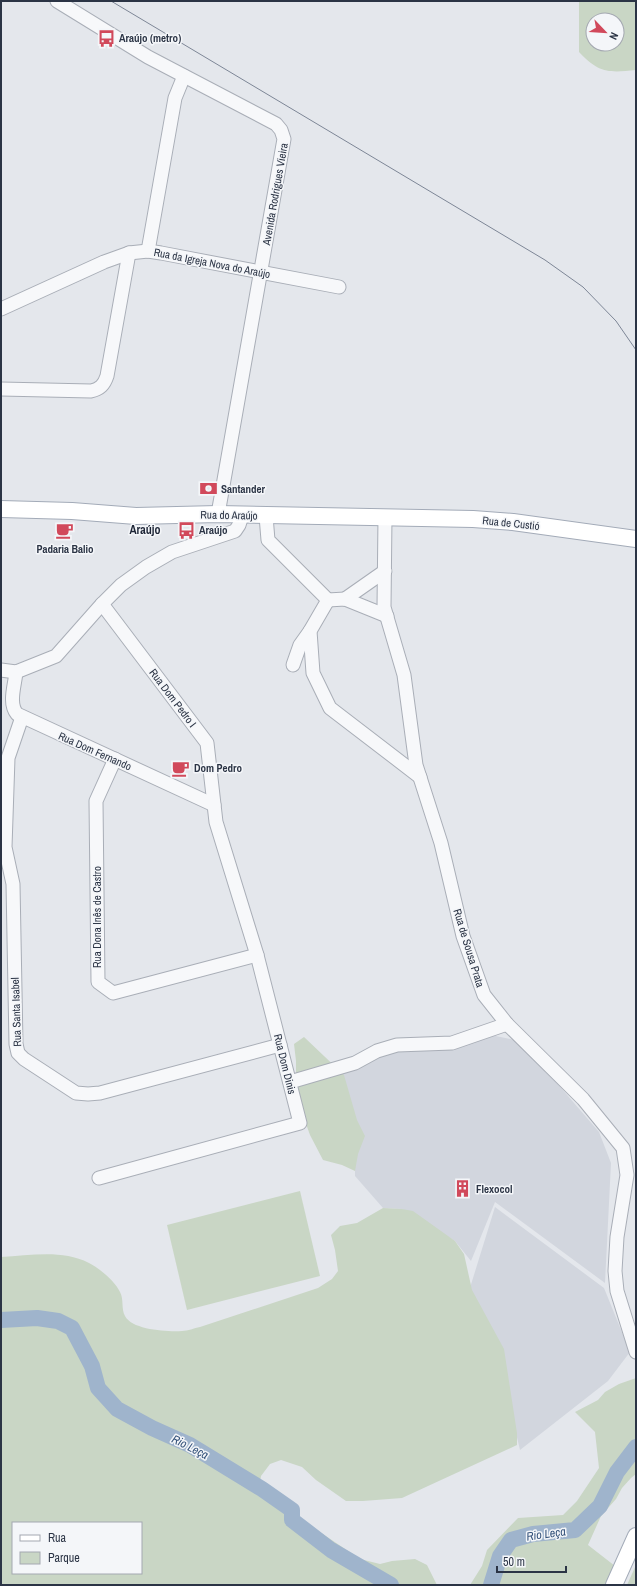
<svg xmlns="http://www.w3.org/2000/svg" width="637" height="1586" viewBox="0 0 637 1586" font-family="'Archivo Narrow',sans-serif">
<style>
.built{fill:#d2d6de}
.green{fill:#c9d6c5;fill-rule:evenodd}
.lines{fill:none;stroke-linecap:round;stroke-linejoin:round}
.river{stroke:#9fb4cc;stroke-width:16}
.minor-casing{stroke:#a9aeb7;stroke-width:15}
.major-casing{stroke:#a3abb8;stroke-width:18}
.minor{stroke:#f7f8fa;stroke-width:13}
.major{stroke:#fff;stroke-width:16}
.tram{stroke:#7d8696;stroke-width:1}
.labels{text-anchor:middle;stroke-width:3;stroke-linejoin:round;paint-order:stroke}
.poi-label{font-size:11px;font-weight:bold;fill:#2b3445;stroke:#f4f6f9;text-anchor:start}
.street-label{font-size:11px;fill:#2b3445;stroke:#f4f6f9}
.neighbourhood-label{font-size:12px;font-weight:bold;fill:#1d2536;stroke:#f4f6f9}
.water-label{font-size:12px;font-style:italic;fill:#34527a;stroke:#f4f6f9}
</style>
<rect width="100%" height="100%" fill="#e4e7ec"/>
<!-- built -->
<g class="built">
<path d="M 491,1035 L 515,1040 L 556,1082 L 599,1132 L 611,1163 L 605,1283 L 495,1202 L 471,1261 L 455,1241 L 402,1209 L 383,1208 L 355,1176 L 355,1171 L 300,1089 L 400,1049 Z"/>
<path d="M 495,1207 L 604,1288 L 630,1352 L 608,1381 L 520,1450 L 494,1340 L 469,1291 Z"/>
</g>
<!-- green -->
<g class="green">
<path d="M 579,1 L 636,1 L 636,70 C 608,73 599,73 579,52 ZM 593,20 L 617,20 L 617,44 L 593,44 Z"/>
<path d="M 304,1037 L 344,1075 L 357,1120 L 365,1136 L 358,1154 L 355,1171 L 342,1165 L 323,1160 L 310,1135 L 296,1096 L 296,1061 L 294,1044 Z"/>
<path d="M 300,1191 L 320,1276 L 187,1310 L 167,1225 Z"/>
<path d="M 383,1208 L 402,1209 L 413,1211 L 455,1241 L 464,1254 L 472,1290 L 504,1349 L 517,1433 L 517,1445 L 402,1498 L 363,1501 L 346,1501 L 316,1480 L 302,1467 L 281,1460 L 270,1464 L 261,1476 L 258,1495 L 293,1517 L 302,1520 L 360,1559 L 380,1564 L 392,1561 L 415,1559 L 427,1565 L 437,1585 L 1,1585 L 1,1257 C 30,1256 61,1249 89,1263 C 99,1268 115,1281 120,1292 C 124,1299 121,1309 125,1316 C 132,1330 168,1332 182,1331 C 188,1331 194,1328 200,1327 L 318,1288 L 332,1279 L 338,1271 L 335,1250 L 331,1235 L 340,1226 L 357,1223 ZM 13,1523 L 141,1523 L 141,1573 L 13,1573 Z"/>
<path d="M 636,1378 L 636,1474 L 631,1478 L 622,1488 L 616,1499 L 601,1516 L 588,1545 L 615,1566 L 606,1585 L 470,1585 L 482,1566 L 487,1550 L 518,1518 L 563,1515 L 577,1501 L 599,1468 L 595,1432 L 575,1412 L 598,1400 L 605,1392 L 619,1384 Z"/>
<path d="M 636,1565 L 636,1585 L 627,1585 Z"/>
</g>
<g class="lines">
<!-- river -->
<g class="river">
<path d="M 1,1320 L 37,1318 L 58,1321 L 72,1328 L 92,1366 L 98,1388 L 117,1409 L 152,1428 L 190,1445 L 262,1489 L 292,1510 L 292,1520 L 331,1550 L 391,1585"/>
<path d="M 491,1585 L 500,1556 L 511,1540 L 533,1534 L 575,1530 L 600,1506 L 617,1472 L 636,1447"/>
</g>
<defs>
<g id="minor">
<path d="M 57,1 L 148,57 L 276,124 L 281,130 L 284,139 L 218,514"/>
<path d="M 148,251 L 175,98 L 184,76"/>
<path d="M 1,309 L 104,262 L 129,253 L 148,251 L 161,253 L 339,287"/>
<path d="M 1,389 L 91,391 C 100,389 104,385 107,376 L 129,253"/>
<path d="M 266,516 L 268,540 L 328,600 L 310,631 L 313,673 L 330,708 L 420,777"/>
<path d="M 385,517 L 384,607 L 404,675 L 416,765 L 441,843 L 463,936 L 484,995 L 507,1024 L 583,1099 L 623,1148 L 627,1175 L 617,1237 L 615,1271 L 617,1291 L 636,1352"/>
<path d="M 345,599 L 385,571"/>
<path d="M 328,600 L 345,599 L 387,616"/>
<path d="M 293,665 L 300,645 L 310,631"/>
<path d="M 1,670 L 16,672 L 56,656 L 102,604 L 121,585 L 146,567 L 172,552 L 235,531 L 239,525 L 242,516"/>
<path d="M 16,672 C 15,685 8,703 17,714 L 214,805"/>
<path d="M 22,717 L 8,758 L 5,847 L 13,884 L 16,1044 L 18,1053 L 24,1059 L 76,1093 L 88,1094 L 100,1093 L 280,1045"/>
<path d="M 115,759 L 96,801 L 98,982 L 113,993 L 257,955"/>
<path d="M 290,1082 L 355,1063 L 377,1051 L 397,1045 L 452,1043 L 507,1024"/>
<path d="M 99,1178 L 300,1123 L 257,955 L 216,822 L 207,743 L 102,604"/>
</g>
<g id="major">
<path d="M 1,509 L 72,511 L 136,516 L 218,514 L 473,519 L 513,522 L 636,539"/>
<path d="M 614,1585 L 636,1536"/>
</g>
</defs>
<!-- minor casing -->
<use href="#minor" class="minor-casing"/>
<!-- major casing -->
<use href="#major" class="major-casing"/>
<!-- minor -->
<use href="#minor" class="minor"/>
<!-- major -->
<use href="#major" class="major"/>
<!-- tram -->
<path class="tram" d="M 111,1 L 545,260 L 583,287 L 616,321 L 636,350"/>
</g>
<!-- icons -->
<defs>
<symbol id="bus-bare" viewBox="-9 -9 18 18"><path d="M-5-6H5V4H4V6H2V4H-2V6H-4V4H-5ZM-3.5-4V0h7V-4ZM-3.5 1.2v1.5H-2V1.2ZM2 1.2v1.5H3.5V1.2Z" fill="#d1495b" stroke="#f4f6f9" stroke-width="2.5" paint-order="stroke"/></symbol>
<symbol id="bank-bare" viewBox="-9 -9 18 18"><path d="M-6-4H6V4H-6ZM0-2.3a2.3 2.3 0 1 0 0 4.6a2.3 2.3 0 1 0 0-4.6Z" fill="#d1495b" stroke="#f4f6f9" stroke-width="2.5" paint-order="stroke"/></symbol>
<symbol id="cafe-bare" viewBox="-9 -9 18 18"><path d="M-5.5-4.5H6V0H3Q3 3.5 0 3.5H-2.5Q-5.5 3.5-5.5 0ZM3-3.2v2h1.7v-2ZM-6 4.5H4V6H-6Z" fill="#d1495b" stroke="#f4f6f9" stroke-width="2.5" paint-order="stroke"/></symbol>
<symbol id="building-bare" viewBox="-9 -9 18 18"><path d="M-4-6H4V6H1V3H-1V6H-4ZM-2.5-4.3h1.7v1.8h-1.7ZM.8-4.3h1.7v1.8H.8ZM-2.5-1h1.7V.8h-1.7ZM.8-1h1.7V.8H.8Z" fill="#d1495b" stroke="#f4f6f9" stroke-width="2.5" paint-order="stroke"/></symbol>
</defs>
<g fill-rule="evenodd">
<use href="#bus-bare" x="94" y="26" width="25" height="25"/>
<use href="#bank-bare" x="196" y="476" width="25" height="25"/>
<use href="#bus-bare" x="174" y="518" width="25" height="25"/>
<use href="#cafe-bare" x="52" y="518" width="25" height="25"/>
<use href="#cafe-bare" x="168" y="756" width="25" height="25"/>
<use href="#building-bare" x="450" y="1176" width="25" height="25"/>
</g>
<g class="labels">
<!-- poi labels -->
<g class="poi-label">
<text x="119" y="42">Araújo (metro)</text>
<text x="221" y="493">Santander</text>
<text x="199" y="534">Araújo</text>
<text x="65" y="553" text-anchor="middle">Padaria Balio</text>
<text x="194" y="772">Dom Pedro</text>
<text x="476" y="1193">Flexocol</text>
</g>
<!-- street labels -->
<g class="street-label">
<text transform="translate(275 194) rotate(-80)" y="4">Avenida Rodrigues Vieira</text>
<text transform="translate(212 263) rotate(11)" y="4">Rua da Igreja Nova do Araújo</text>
<text transform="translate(229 515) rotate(1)" y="4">Rua do Araújo</text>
<text transform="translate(511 523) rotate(6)" y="4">Rua de Custió</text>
<text transform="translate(173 698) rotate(53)" y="4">Rua Dom Pedro I</text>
<text transform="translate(95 751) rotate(24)" y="4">Rua Dom Fernando</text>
<text transform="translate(97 917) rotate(-90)" y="4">Rua Dona Inês de Castro</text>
<text transform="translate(469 948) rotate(73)" y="4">Rua de Sousa Prata</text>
<text transform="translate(16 1012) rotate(-92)" y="4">Rua Santa Isabel</text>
<text transform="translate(285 1064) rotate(76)" y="4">Rua Dom Dinis</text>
</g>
<!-- neighbourhood labels -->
<g class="neighbourhood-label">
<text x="145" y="534">Araújo</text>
</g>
<!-- water labels -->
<g class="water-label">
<text transform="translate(190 1447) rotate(27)" y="4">Rio Leça</text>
<text transform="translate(546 1534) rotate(-8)" y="4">Rio Leça</text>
</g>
</g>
<!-- border -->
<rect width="637" height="1586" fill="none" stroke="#2b3445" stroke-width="4"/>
<!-- legend -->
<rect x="12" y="1522" width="130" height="52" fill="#f4f6f9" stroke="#a4a8b1"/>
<rect x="20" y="1535" width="20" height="6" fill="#ffffff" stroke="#a4a8b1"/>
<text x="48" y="1542" font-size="12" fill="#2b3445">Rua</text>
<rect x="20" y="1552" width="20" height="12" fill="#c9d6c5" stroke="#a4a8b1"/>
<text x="48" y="1562" font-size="12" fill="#2b3445">Parque</text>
<!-- north arrow -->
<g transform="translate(605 32) rotate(115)"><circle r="19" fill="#f4f6f9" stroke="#a4a8b1"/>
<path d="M0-3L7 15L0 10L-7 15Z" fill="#d1495b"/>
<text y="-6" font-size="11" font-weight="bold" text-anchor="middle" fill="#2b3445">N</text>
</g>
<!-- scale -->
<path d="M497 1566v6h69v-6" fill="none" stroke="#2b3445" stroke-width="2"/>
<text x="503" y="1566" font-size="12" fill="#2b3445" stroke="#f4f6f9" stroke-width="3" paint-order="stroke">50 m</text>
</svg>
